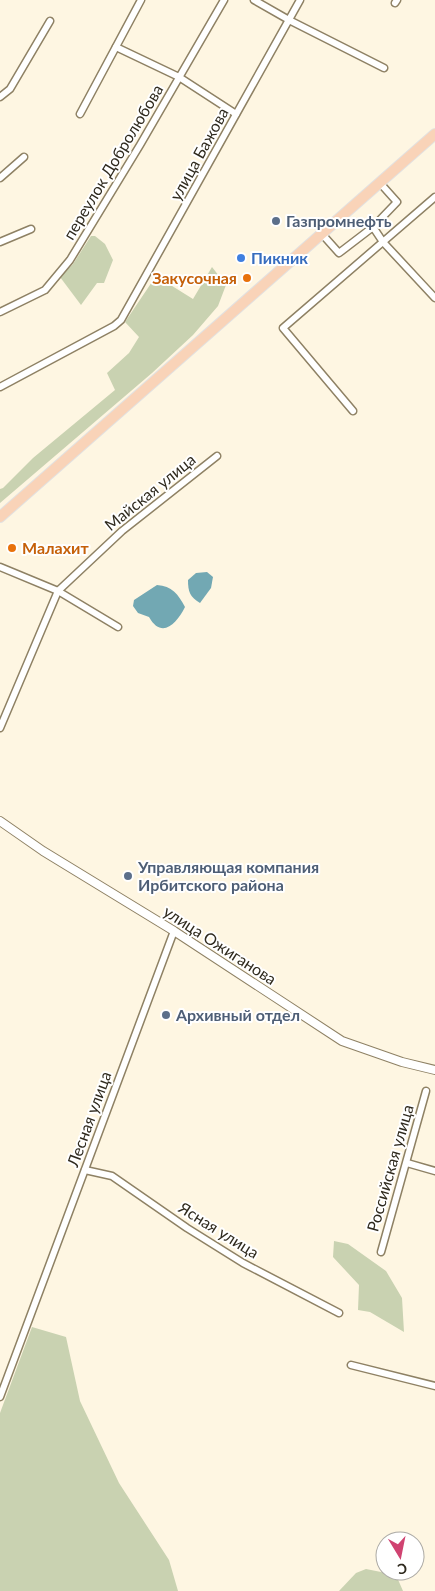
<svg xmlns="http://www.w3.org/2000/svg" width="435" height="1591" viewBox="0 0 435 1591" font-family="Lato,sans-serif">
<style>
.green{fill:#c9d2b1}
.water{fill:#72a8b3}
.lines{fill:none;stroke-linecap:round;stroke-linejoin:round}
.minor-casing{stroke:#8e8164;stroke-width:9}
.tertiary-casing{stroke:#8e8164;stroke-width:10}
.primary-casing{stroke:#e2e1e0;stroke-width:12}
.minor{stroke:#fff;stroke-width:6}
.tertiary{stroke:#fff;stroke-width:8}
.primary{stroke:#f9d3b8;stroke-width:10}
.service-dot{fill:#5c6f8a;stroke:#fff;stroke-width:2}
.shop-dot{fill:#3f7fe0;stroke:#fff;stroke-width:2}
.food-dot{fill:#e8710a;stroke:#fff;stroke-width:2}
.labels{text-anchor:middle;stroke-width:4;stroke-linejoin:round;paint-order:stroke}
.street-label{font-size:16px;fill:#2f2a1e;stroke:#fff}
.service-label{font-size:16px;font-weight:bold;fill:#4e5e75;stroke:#fff;text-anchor:start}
.shop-label{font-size:16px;font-weight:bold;fill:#366cbe;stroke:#fff;text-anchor:start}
.food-label{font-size:16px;font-weight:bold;fill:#c56008;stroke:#fff;text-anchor:end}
</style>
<rect width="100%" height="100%" fill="#fef6e2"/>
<!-- green -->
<g class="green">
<path d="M 91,236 L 95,236 L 105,244 L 113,260 L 104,283 L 97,283 L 81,305 L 60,277 L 73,264 Z"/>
<path d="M 212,267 L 226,285 L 218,306 L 193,335 L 152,373 L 0,503 L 0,489 L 3,488 L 33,458 L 115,390 L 107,373 L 129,353 L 139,337 L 125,322 L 156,276 L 193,299 Z"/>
<path d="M 334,1241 L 348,1244 L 386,1271 L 402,1298 L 404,1332 L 370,1312 L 358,1310 L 359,1285 L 333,1257 Z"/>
<path d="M 32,1327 L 66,1337 L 80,1401 L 119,1483 L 169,1560 L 178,1591 L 0,1591 L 0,1413 Z"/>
<path d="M 366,1569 L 396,1575 L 403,1591 L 339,1591 L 356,1573 Z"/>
</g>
<!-- water -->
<g class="water">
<path d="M 207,572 L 213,577 L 211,588 L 200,603 C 190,597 188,592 188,580 L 196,573 Z"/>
<path d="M 157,585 C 172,586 178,594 185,607 C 177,623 162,640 149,617 L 138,613 L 133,606 L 134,600 Z"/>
</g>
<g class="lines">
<defs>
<g id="minor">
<path d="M 254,0 L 289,20 L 384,68"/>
<path d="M 395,3 L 397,0"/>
<path d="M 116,47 L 179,77 L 236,114"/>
<path d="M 0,97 L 10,89 L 50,21"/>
<path d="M 80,114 L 141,0"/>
<path d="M 0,178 L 24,157"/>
<path d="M 373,227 L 383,242 L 435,298"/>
<path d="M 322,234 L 339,253 L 373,227 L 397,202 L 380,183"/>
<path d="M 0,242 L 31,229"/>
<path d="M 0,312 L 45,290 L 70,260 L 140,145 L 224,0"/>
<path d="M 0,387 L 114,326 L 121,320 L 300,0"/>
<path d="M 353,411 L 283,328 L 435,197"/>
<path d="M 0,567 L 58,591 L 118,627"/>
<path d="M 0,728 L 58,591 L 122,531 L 217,456"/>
<path d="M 407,1163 L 435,1171"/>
<path d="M 85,1170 L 112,1176 L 187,1228 L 243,1263 L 339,1313"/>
<path d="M 381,1252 L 426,1091"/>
<path d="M 351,1365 L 435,1386"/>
<path d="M 0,1397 L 174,931"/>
</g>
<path id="tertiary" d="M 0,821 L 43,851 L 174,931 L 342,1041 L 402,1062 L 435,1070"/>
<path id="primary" d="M 0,517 L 435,134"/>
</defs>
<!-- minor casing -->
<use href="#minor" class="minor-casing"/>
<!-- tertiary casing -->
<use href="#tertiary" class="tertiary-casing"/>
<!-- primary casing -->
<use href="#primary" class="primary-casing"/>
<!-- minor -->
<use href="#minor" class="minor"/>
<!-- tertiary -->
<use href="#tertiary" class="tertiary"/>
<!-- primary -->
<use href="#primary" class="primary"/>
</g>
<!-- markers -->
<g class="service-dot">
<circle cx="276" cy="221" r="5"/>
<circle cx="128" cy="876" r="5"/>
<circle cx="166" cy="1015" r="5"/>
</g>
<circle class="shop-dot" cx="241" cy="258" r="5"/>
<g class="food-dot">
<circle cx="247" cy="278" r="5"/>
<circle cx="12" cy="548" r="5"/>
</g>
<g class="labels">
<!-- street labels -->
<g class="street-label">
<text transform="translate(199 154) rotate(-61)" y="6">улица Бажова</text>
<text transform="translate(113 162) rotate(-59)" y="6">переулок Добролюбова</text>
<text transform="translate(150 492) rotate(-39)" y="6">Майская улица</text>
<text transform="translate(220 945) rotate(33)" y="6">улица Ожиганова</text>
<text transform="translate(89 1119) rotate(-70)" y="6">Лесная улица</text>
<text transform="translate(390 1168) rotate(-74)" y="6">Российская улица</text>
<text transform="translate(219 1230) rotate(32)" y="6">Ясная улица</text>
</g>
<!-- service labels -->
<g class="service-label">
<text x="286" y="227">Газпромнефть</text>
<text x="138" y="873">Управляющая компания<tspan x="138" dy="18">Ирбитского района</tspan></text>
<text x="176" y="1021">Архивный отдел</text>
</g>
<!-- shop labels -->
<g class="shop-label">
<text x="251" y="264">Пикник</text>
</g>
<!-- food labels -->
<g class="food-label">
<text x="237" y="284">Закусочная</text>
<text x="22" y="554" text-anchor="start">Малахит</text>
</g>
</g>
<!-- north arrow -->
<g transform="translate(400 1556) rotate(170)"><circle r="24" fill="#ffffff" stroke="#acaaa5"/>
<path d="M0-4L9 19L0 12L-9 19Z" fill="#d04371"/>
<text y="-8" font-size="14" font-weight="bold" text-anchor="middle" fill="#2f2a1e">С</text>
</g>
</svg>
